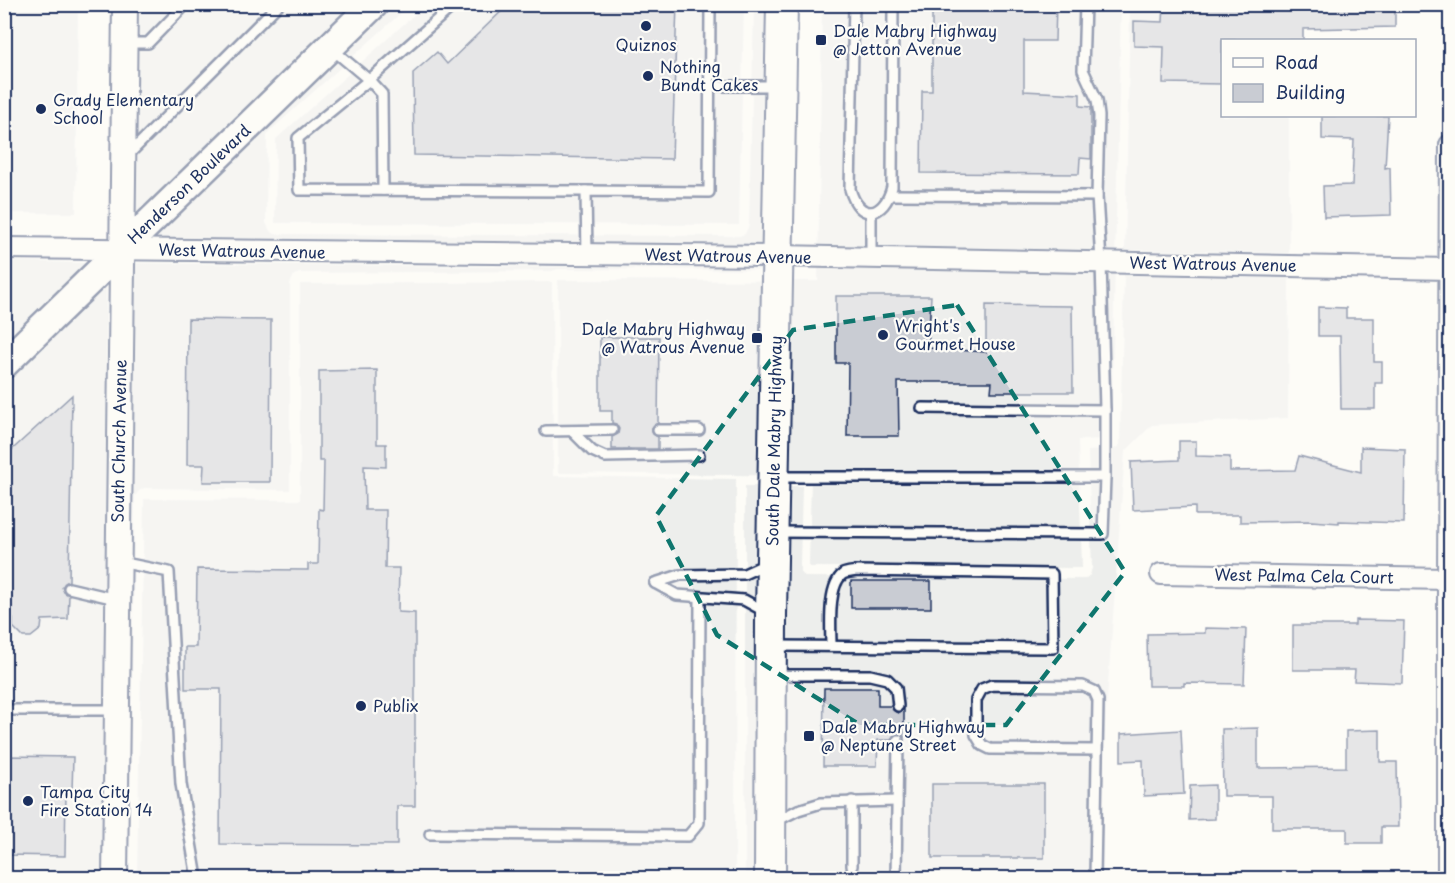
<svg xmlns="http://www.w3.org/2000/svg" width="1455" height="883" viewBox="0 0 1455 883" font-family="'Playpen Sans',sans-serif">
<style>
.built{fill:#edeeec}
.building{fill:#c9ccd3;stroke:#1b2f5e;stroke-width:1.5}
.lines{fill:none;stroke-linecap:round;stroke-linejoin:round}
.service-casing{stroke:#1b2f5e;stroke-width:14}
.minor-casing{stroke:#1b2f5e;stroke-width:24}
.tertiary-casing{stroke:#1b2f5e;stroke-width:28}
.secondary-casing{stroke:#1b2f5e;stroke-width:32}
.primary-casing{stroke:#1b2f5e;stroke-width:34}
.service{stroke:#fdfcf7;stroke-width:9}
.minor{stroke:#fdfcf7;stroke-width:20}
.tertiary{stroke:#fdfcf7;stroke-width:24}
.secondary{stroke:#fdfcf7;stroke-width:27}
.primary{stroke:#fdfcf7;stroke-width:30}
.marked{fill:none;stroke:#0f766e;stroke-width:4.5;stroke-dasharray:12 8;stroke-linejoin:round}
.poi-dot{fill:#1b2f5e;stroke:#fdfcf7;stroke-width:2}
.labels{text-anchor:middle;stroke-width:4.5;stroke-linejoin:round;paint-order:stroke}
.poi-label{font-size:16px;fill:#1b2f5e;stroke:#fdfcf7;text-anchor:start}
.street-label{font-size:16px;fill:#1b2f5e;stroke:#fdfcf7}
</style>
<rect width="100%" height="100%" fill="#fdfcf7"/>
<filter id="ink" filterUnits="userSpaceOnUse"><feTurbulence type="fractalNoise" baseFrequency=".0167" numOctaves="2"/><feDisplacementMap in="SourceGraphic" scale="12" xChannelSelector="R" yChannelSelector="G"/><feConvolveMatrix kernelMatrix="1 2 1 2 8 2 1 2 1" color-interpolation-filters="sRGB"/></filter>
<g filter="url(#ink)">
<!-- built -->
<g class="built">
<path d="M 5,4 L 78,5 L 76,213 L 5,213 Z"/>
<path d="M 391,4 L 410,5 L 270,131 L 267,136 L 266,223 L 270,231 L 275,234 L 739,236 L 745,234 L 749,225 L 754,5 L 770,5 L 767,244 L 147,238 Z"/>
<path d="M 134,5 L 357,5 L 128,223 Z"/>
<path d="M 425,5 L 744,5 L 739,225 L 275,223 L 276,139 Z"/>
<path d="M 822,5 L 1121,5 L 1111,439 L 1078,440 L 1082,568 L 809,567 L 811,476 L 558,473 L 558,280 L 818,281 Z"/>
<path d="M 1130,5 L 1285,5 L 1287,40 L 1222,40 L 1222,116 L 1289,116 L 1289,253 L 1125,250 Z"/>
<path d="M 5,261 L 87,263 L 5,345 Z"/>
<path d="M 128,263 L 766,269 L 766,270 L 558,269 L 552,271 L 300,273 L 294,275 L 290,284 L 290,490 L 144,488 L 139,491 L 135,496 L 129,878 L 126,878 Z"/>
<path d="M 1124,275 L 1289,278 L 1288,418 L 1152,425 L 1125,452 L 1094,878 L 781,878 L 785,486 L 802,486 L 800,566 L 801,573 L 806,577 L 1085,579 L 1090,575 L 1092,568 L 1088,451 L 1114,449 L 1119,446 L 1120,440 Z"/>
<path d="M 106,278 L 107,600 L 104,878 L 5,878 L 5,379 Z"/>
<path d="M 552,282 L 553,476 L 736,479 L 735,878 L 137,874 L 144,499 L 300,500 L 300,284 Z"/>
<path d="M 745,486 L 762,486 L 758,878 L 745,878 Z"/>
</g>
<!-- building -->
<g class="building">
<path d="M 509,4 L 677,4 L 672,159 L 414,155 L 413,73 L 437,52 L 447,64 Z"/>
<path d="M 932,4 L 1056,4 L 1055,41 L 1024,41 L 1024,91 L 1080,94 L 1080,106 L 1091,107 L 1091,159 L 1080,158 L 1079,174 L 921,173 L 922,91 L 932,91 Z"/>
<path d="M 1164,4 L 1395,4 L 1395,27 L 1303,29 L 1303,40 L 1222,40 L 1222,84 L 1163,83 L 1164,47 L 1134,46 L 1134,21 L 1163,22 Z"/>
<path d="M 1322,116 L 1388,116 L 1385,168 L 1390,167 L 1391,215 L 1324,217 L 1323,186 L 1352,185 L 1354,140 L 1322,139 Z"/>
<path d="M 836,296 L 931,296 L 928,348 L 986,352 L 986,305 L 1072,306 L 1073,392 L 991,392 L 992,382 L 898,382 L 899,436 L 847,436 L 848,363 L 836,363 Z"/>
<path d="M 1318,307 L 1346,308 L 1346,318 L 1374,318 L 1374,362 L 1382,362 L 1382,383 L 1375,383 L 1375,409 L 1341,409 L 1340,336 L 1318,336 Z"/>
<path d="M 188,319 L 271,320 L 270,482 L 203,482 L 204,465 L 187,465 Z"/>
<path d="M 600,337 L 659,337 L 658,423 L 654,425 L 651,429 L 653,434 L 658,437 L 658,449 L 612,449 L 612,437 L 618,434 L 619,429 L 616,424 L 612,423 L 612,411 L 600,411 Z"/>
<path d="M 377,370 L 377,444 L 386,444 L 386,467 L 364,466 L 365,510 L 386,510 L 385,568 L 399,568 L 398,612 L 415,613 L 415,806 L 397,806 L 397,845 L 220,844 L 221,689 L 185,689 L 185,647 L 196,647 L 197,569 L 308,570 L 308,564 L 318,564 L 319,509 L 323,510 L 324,461 L 319,461 L 319,371 Z"/>
<path d="M 72,395 L 69,581 L 65,583 L 62,587 L 64,592 L 69,595 L 68,619 L 42,620 L 41,629 L 31,637 L 23,637 L 13,627 L 13,619 L 4,618 L 4,457 Z"/>
<path d="M 1179,441 L 1196,441 L 1196,456 L 1230,457 L 1230,471 L 1295,470 L 1299,456 L 1361,472 L 1361,447 L 1405,449 L 1404,523 L 1339,521 L 1339,523 L 1311,521 L 1240,522 L 1240,515 L 1195,515 L 1195,507 L 1133,510 L 1131,462 L 1179,460 Z"/>
<rect x="851" y="581" width="80" height="27"/>
<path d="M 1355,620 L 1404,621 L 1402,683 L 1354,681 L 1355,670 L 1293,670 L 1293,625 L 1355,625 Z"/>
<path d="M 1205,628 L 1246,629 L 1244,684 L 1184,683 L 1184,686 L 1148,686 L 1147,634 L 1205,633 Z"/>
<path d="M 824,688 L 878,688 L 878,706 L 891,706 L 893,710 L 898,713 L 904,709 L 904,737 L 898,733 L 893,736 L 891,740 L 878,740 L 877,766 L 823,766 Z"/>
<path d="M 1258,728 L 1258,768 L 1346,767 L 1346,731 L 1380,730 L 1380,762 L 1397,762 L 1398,827 L 1381,827 L 1381,843 L 1347,843 L 1347,829 L 1272,829 L 1272,796 L 1223,796 L 1222,729 Z"/>
<path d="M 1181,730 L 1184,794 L 1144,796 L 1143,760 L 1121,761 L 1121,734 Z"/>
<path d="M 4,756 L 73,757 L 72,791 L 66,791 L 65,856 L 4,855 Z"/>
<rect x="932" y="784" width="112" height="74"/>
<path d="M 1215,785 L 1215,819 L 1189,820 L 1190,786 Z"/>
</g>
<g class="lines">
<defs>
<g id="service">
<path d="M 455,4 L 369,80 L 298,138 L 299,190 L 586,191"/>
<path d="M 854,4 L 850,189 C 859,222 884,218 892,187 L 893,4"/>
<path d="M 126,43 L 148,43 L 186,4"/>
<path d="M 332,49 L 369,80 L 382,94 L 383,190"/>
<path d="M 710,86 L 776,86"/>
<path d="M 127,156 L 279,4"/>
<path d="M 890,195 L 1097,196"/>
<path d="M 871,212 L 871,258"/>
<path d="M 587,255 L 586,191 L 709,192 L 710,4"/>
<path d="M 922,408 L 1105,410 L 1101,262 L 1097,196 L 1099,116 L 1097,100 L 1083,70 L 1085,4"/>
<path d="M 658,430 L 699,430"/>
<path d="M 546,431 L 612,430"/>
<path d="M 572,431 L 592,451 L 605,457 L 699,455"/>
<path d="M 776,477 L 1105,477 L 1105,410"/>
<path d="M 775,532 L 1103,534 L 1105,477"/>
<path d="M 120,562 L 169,572 L 181,784 L 197,878"/>
<path d="M 655,583 L 677,595 L 744,600 L 766,612"/>
<path d="M 655,583 L 680,575 L 744,574 L 766,564"/>
<path d="M 69,588 L 116,599"/>
<path d="M 776,646 L 1053,648 L 1052,574 L 857,571 C 853,572 847,572 843,574 C 827,586 831,628 831,646"/>
<path d="M 774,675 L 870,675 L 887,679 L 896,688 L 898,706"/>
<path d="M 4,710 L 116,710"/>
<path d="M 774,822 L 798,810 L 821,803 L 897,801"/>
<path d="M 430,834 L 688,836 L 699,823 L 700,597"/>
<path d="M 852,866 L 852,801"/>
<path d="M 896,878 L 898,740"/>
<path d="M 1095,878 L 1098,700 L 1094,691 L 1083,686 L 992,685 L 982,689 L 976,700 L 976,735 L 982,745 L 990,749 L 1097,750"/>
</g>
<g id="minor">
<path d="M 4,248 L 778,256 L 1450,269"/>
<path d="M 1161,574 L 1448,579"/>
<path d="M 1448,878 L 1448,579 L 1450,145"/>
</g>
<path id="tertiary" d="M 115,878 L 125,4"/>
<path id="secondary" d="M 4,364 L 374,4"/>
<path id="primary" d="M 770,878 L 771,615 L 782,4"/>
</defs>
<!-- service casing -->
<use href="#service" class="service-casing"/>
<!-- minor casing -->
<use href="#minor" class="minor-casing"/>
<!-- tertiary casing -->
<use href="#tertiary" class="tertiary-casing"/>
<!-- secondary casing -->
<use href="#secondary" class="secondary-casing"/>
<!-- primary casing -->
<use href="#primary" class="primary-casing"/>
<!-- service -->
<use href="#service" class="service"/>
<!-- minor -->
<use href="#minor" class="minor"/>
<!-- tertiary -->
<use href="#tertiary" class="tertiary"/>
<!-- secondary -->
<use href="#secondary" class="secondary"/>
<!-- primary -->
<use href="#primary" class="primary"/>
</g>
</g>
<!-- marked area -->
<path d="M0 0H1455V883H0ZM 957,305 L 1125,572 L 1006,725 L 860,725 L 717,635 L 656,516 L 793,330 Z" fill="#fdfcf7" fill-opacity=".55" fill-rule="evenodd"/>
<path class="marked" d="M 957,305 L 1125,572 L 1006,725 L 860,725 L 717,635 L 656,516 L 793,330 Z"/>
<!-- markers -->
<g class="poi-dot">
<circle cx="646" cy="26" r="6"/>
<rect x="815" y="34" width="12" height="12" rx="3"/>
<circle cx="648" cy="76" r="6"/>
<circle cx="41" cy="109" r="6"/>
<circle cx="883" cy="335" r="6"/>
<rect x="751" y="332" width="12" height="12" rx="3"/>
<circle cx="361" cy="706" r="6"/>
<rect x="803" y="730" width="12" height="12" rx="3"/>
<circle cx="28" cy="801" r="6"/>
</g>
<g class="labels">
<!-- poi labels -->
<g class="poi-label">
<text x="833" y="37">Dale Mabry Highway<tspan x="833" dy="18">@ Jetton Avenue</tspan></text>
<text x="646" y="51" text-anchor="middle">Quiznos</text>
<text x="660" y="73">Nothing<tspan x="660" dy="18">Bundt Cakes</tspan></text>
<text x="53" y="106">Grady Elementary<tspan x="53" dy="18">School</tspan></text>
<text x="895" y="332">Wright's<tspan x="895" dy="18">Gourmet House</tspan></text>
<text x="745" y="335" text-anchor="end">Dale Mabry Highway<tspan x="745" dy="18">@ Watrous Avenue</tspan></text>
<text x="373" y="712">Publix</text>
<text x="821" y="733">Dale Mabry Highway<tspan x="821" dy="18">@ Neptune Street</tspan></text>
<text x="40" y="798">Tampa City<tspan x="40" dy="18">Fire Station 14</tspan></text>
</g>
<!-- street labels -->
<g class="street-label">
<text transform="translate(189 184) rotate(-44)" y="6">Henderson Boulevard</text>
<text transform="translate(242 251) rotate(1)" y="6">West Watrous Avenue</text>
<text transform="translate(728 256) rotate(1)" y="6">West Watrous Avenue</text>
<text transform="translate(1213 264) rotate(1)" y="6">West Watrous Avenue</text>
<text transform="translate(119 441) rotate(-89)" y="6">South Church Avenue</text>
<text transform="translate(774 441) rotate(-89)" y="6">South Dale Mabry Highway</text>
<text transform="translate(1304 576) rotate(1)" y="6">West Palma Cela Court</text>
</g>
</g>
<!-- margin -->
<rect width="1455" height="883" fill="none" stroke="#fdfcf7" stroke-width="24"/>
<rect x="12" y="12" width="1431" height="859" fill="none" stroke="#1b2f5e" stroke-width="2" filter="url(#ink)"/>
<!-- legend -->
<rect x="1221" y="39" width="195" height="78" fill="#fdfcf7" stroke="#a3aaba" stroke-width="1.5"/>
<rect x="1233" y="58" width="30" height="9" fill="#fdfcf7" stroke="#a3aaba" stroke-width="1.5"/>
<text x="1275" y="69" font-size="18" fill="#1b2f5e">Road</text>
<rect x="1233" y="84" width="30" height="18" fill="#c9ccd3" stroke="#a3aaba" stroke-width="1.5"/>
<text x="1275" y="99" font-size="18" fill="#1b2f5e">Building</text>
</svg>
